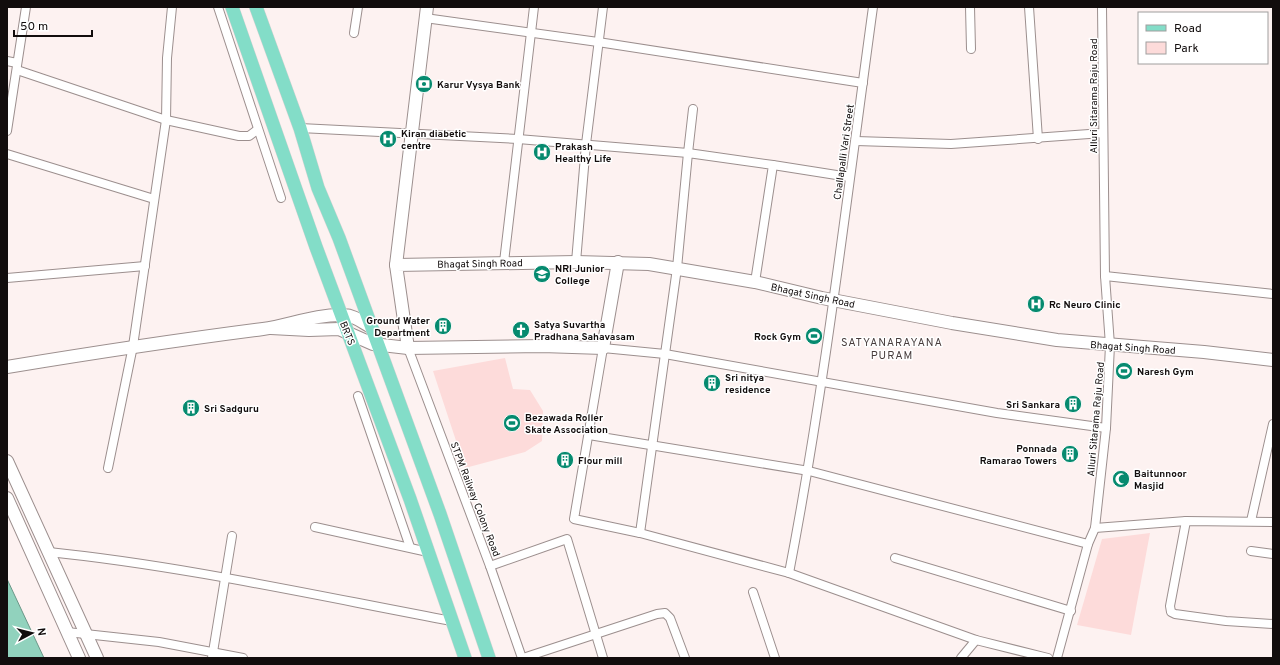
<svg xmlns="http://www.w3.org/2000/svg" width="1280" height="665" viewBox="0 0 1280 665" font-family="Overpass,sans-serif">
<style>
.green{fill:#fddbda}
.water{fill:#91d2bd;stroke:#6b9788}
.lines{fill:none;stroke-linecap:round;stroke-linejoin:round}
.street-casing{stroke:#9c8f8e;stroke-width:10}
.secondary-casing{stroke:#9c8f8e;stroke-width:14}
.primary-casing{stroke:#d4d3d3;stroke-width:14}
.street{stroke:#fff;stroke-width:8}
.secondary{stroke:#fff;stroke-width:12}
.primary{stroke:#83ddc8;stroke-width:13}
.labels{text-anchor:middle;stroke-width:3;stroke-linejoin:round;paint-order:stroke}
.poi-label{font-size:10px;font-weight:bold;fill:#120d0d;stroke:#fff;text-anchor:start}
.street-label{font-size:10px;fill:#120d0d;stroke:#fff}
.neighbourhood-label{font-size:11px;letter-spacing:1px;fill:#473c3c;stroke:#fff}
</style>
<rect width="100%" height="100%" fill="#fdf2f1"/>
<!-- green -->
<g class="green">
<path d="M 505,358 L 513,389 L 530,390 L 543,411 L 542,441 L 525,452 L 465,468 L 433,371 Z"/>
<path d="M 1150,533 L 1131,635 L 1077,625 L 1102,539 Z"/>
</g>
<!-- water -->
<path class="water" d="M 7,579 L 44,658 L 7,658 Z"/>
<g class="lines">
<defs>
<g id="street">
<path d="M 218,7 L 281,198"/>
<path d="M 970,7 L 971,49"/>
<path d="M 1029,7 L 1038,139"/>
<path d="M 425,18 L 598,42 L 863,83"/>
<path d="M 354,33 L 358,7"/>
<path d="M 7,61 L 17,63"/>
<path d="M 17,70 L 166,120 L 239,136 L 249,136 L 257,130"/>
<path d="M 300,128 L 518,139 L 688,153 L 693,109"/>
<path d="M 7,131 L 26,7"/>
<path d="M 856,141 L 951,144 L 1103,133"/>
<path d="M 7,154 L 154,199"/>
<path d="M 773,165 L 849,177"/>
<path d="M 504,262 L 534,7"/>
<path d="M 576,262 L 586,144 L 603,7"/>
<path d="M 1105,276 L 1273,294"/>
<path d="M 7,278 L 145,266"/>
<path d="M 408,348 L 490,566 L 522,658"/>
<path d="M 358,396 L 410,547"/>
<path d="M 589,435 L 809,471 L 1088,544"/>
<path d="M 108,468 L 133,346 L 166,120 L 167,58 L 172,7"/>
<path d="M 1186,521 L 1170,606 L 1171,612 L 1175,614 L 1226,621 L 1273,624"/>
<path d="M 1251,521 L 1273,424"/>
<path d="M 315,527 L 428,552"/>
<path d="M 1095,528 L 1186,521 L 1273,522"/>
<path d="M 640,533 L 677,268 L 688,153 L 773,165 L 755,282"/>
<path d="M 1251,551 L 1273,554"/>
<path d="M 49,552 C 184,566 318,596 452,621"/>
<path d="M 895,558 L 1071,611"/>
<path d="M 490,566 L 567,539 L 603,658"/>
<path d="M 789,573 C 825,386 847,196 873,7"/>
<path d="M 753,592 L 775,658"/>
<path d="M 67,632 L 159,642 L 243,658"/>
<path d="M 212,658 L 232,536"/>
<path d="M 523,658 L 657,614 L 665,613 L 670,618 L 685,658"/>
<path d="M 961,658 L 976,640"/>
<path d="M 1048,658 L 976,640 L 789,573 L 640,533 L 574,519 L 603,348 L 665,354 L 997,413 L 1106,428"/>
<path d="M 1057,658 L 1088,544 L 1095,528 L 1106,428 L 1110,345 L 1105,276 L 1102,7"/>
</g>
<g id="secondary">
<path d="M 396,265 L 427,7"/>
<path d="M 271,328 L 309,330 L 339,329 L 373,344 L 408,348 L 542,346 L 603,348 L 618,262"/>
<path d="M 408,348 L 396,265 L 576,262 L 649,264 L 755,282 L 822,298 L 952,323 L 1057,340 L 1204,352 L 1273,360"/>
<path d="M 7,367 C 92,353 177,340 263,329 C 290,325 316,314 344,315 C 354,315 363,323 371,327"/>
<path d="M 7,461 L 97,658"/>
<path d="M 7,498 L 79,658"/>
</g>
<g id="primary">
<path d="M 232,7 L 316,247 L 410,499 L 465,658"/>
<path d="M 256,7 L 300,128 L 318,188 L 339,238 L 440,514 L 489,658"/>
</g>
</defs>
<!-- street casing -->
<use href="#street" class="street-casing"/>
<!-- secondary casing -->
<use href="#secondary" class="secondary-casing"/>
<!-- primary casing -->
<use href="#primary" class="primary-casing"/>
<!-- street -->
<use href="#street" class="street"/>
<!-- secondary -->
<use href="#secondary" class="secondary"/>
<!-- primary -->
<use href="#primary" class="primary"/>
</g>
<!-- icons -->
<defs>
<symbol id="bank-disc" viewBox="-11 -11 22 22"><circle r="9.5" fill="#068a6f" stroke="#fff"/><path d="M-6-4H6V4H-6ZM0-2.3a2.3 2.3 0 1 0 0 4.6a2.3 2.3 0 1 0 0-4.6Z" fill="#fff"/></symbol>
<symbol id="hospital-disc" viewBox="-11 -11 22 22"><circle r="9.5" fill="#068a6f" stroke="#fff"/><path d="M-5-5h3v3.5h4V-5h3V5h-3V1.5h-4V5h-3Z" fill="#fff"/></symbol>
<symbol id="university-disc" viewBox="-11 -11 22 22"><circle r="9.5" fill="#068a6f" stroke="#fff"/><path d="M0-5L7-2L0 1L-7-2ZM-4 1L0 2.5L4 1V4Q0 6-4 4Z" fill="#fff"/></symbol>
<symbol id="building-disc" viewBox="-11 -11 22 22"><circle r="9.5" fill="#068a6f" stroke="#fff"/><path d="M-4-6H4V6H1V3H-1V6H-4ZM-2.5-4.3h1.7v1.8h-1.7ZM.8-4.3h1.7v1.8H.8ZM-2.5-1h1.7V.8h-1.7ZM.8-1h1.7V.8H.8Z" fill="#fff"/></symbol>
<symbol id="church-disc" viewBox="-11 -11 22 22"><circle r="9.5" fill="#068a6f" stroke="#fff"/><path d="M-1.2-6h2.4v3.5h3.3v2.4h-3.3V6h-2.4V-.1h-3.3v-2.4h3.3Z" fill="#fff"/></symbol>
<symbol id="stadium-disc" viewBox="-11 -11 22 22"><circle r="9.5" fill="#068a6f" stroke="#fff"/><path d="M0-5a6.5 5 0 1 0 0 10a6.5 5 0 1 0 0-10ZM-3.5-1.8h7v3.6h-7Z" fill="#fff"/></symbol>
<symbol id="mosque-disc" viewBox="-11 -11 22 22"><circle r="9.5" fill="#068a6f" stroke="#fff"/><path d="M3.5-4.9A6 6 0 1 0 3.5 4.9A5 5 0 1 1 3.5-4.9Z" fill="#fff"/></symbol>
</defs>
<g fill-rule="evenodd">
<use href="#bank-disc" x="414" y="74" width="20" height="20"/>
<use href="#hospital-disc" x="378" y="129" width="20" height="20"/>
<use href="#hospital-disc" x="532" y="142" width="20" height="20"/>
<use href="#university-disc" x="532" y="264" width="20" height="20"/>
<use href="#hospital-disc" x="1026" y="294" width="20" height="20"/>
<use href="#building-disc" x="433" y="316" width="20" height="20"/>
<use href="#church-disc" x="511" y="320" width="20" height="20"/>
<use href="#stadium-disc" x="804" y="326" width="20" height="20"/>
<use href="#stadium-disc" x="1114" y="361" width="20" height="20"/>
<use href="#building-disc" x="702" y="373" width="20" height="20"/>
<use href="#building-disc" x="1063" y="394" width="20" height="20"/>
<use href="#building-disc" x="181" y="398" width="20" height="20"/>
<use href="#stadium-disc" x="502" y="413" width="20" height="20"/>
<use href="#building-disc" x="1060" y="444" width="20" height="20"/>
<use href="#building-disc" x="555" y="450" width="20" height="20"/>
<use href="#mosque-disc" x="1111" y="469" width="20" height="20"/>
</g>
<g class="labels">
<!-- poi labels -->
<g class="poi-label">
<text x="437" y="88">Karur Vysya Bank</text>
<text x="401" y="137">Kiran diabetic<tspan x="401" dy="12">centre</tspan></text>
<text x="555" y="150">Prakash<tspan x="555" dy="12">Healthy Life</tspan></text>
<text x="555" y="272">NRI Junior<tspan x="555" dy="12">College</tspan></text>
<text x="1049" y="308">Rc Neuro Clinic</text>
<text x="430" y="324" text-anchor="end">Ground Water<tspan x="430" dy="12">Department</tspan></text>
<text x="534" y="328">Satya Suvartha<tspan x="534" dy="12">Pradhana Sahavasam</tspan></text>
<text x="801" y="340" text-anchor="end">Rock Gym</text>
<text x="1137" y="375">Naresh Gym</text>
<text x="725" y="381">Sri nitya<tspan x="725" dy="12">residence</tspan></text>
<text x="1060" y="408" text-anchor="end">Sri Sankara</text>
<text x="204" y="412">Sri Sadguru</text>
<text x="525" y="421">Bezawada Roller<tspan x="525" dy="12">Skate Association</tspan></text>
<text x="1057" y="452" text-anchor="end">Ponnada<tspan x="1057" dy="12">Ramarao Towers</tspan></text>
<text x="578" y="464">Flour mill</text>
<text x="1134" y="477">Baitunnoor<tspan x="1134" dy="12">Masjid</tspan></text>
</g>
<!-- street labels -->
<g class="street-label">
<text transform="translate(1093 96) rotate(-90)" y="4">Alluri Sitarama Raju Road</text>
<text transform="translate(843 152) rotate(-82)" y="4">Challapalli Vari Street</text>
<text transform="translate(480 263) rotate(-1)" y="4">Bhagat Singh Road</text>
<text transform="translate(813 295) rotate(12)" y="4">Bhagat Singh Road</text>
<text transform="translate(348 333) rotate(68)" y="4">BRTS</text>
<text transform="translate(1133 347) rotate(4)" y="4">Bhagat Singh Road</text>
<text transform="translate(1095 419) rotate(-85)" y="4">Alluri Sitarama Raju Road</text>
<text transform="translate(476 499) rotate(69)" y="4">STPM Railway Colony Road</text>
</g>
<!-- neighbourhood labels -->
<g class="neighbourhood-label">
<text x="892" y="346">SATYANARAYANA<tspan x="892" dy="13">PURAM</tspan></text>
</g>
</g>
<!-- border -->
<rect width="1280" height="665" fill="none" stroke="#120d0d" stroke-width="16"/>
<!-- legend -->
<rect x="1138" y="12" width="130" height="52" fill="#ffffff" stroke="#a09e9e"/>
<rect x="1146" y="25" width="20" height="6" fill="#83ddc8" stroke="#a09e9e"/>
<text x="1174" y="32" font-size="12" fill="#120d0d">Road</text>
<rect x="1146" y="42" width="20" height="12" fill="#fddbda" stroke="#a09e9e"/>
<text x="1174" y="52" font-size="12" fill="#120d0d">Park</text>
<!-- north arrow -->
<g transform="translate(32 633) rotate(83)" stroke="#ffffff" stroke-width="3" paint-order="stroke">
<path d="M0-3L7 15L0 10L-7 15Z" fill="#120d0d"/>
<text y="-6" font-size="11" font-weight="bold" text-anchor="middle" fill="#120d0d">N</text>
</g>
<!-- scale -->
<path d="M14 30v6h78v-6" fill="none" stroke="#120d0d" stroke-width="2"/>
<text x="20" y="30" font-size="12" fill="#120d0d" stroke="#ffffff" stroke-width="3" paint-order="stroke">50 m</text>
</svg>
